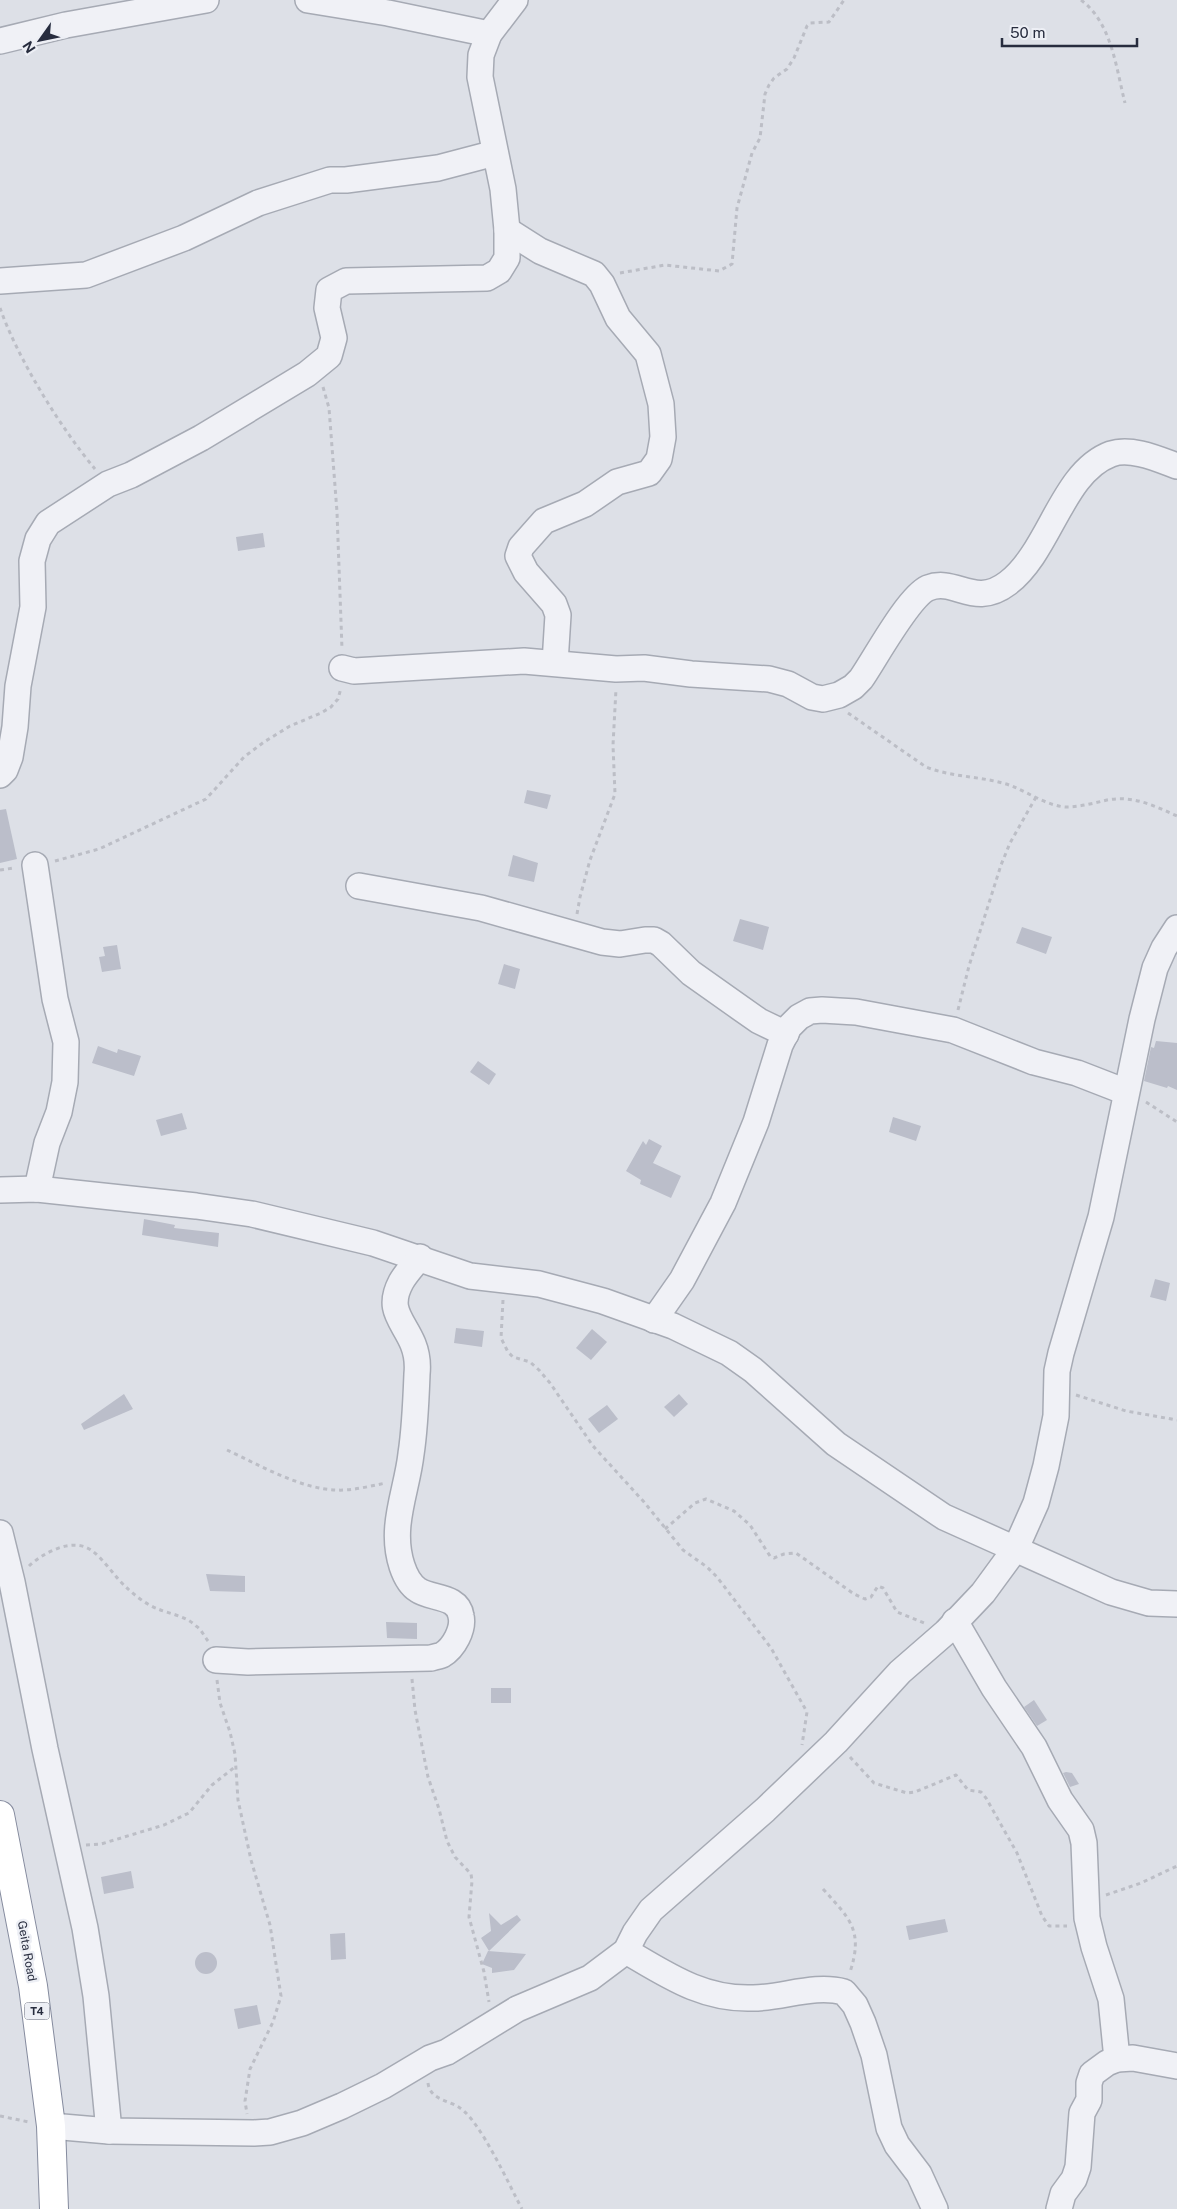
<svg xmlns="http://www.w3.org/2000/svg" width="1177" height="2209" viewBox="0 0 1177 2209" font-family="'Public Sans',sans-serif">
<style>
.building{fill:#bbbeca}
.lines{fill:none;stroke-linecap:round;stroke-linejoin:round}
.minor-casing{stroke:#a6aab4;stroke-width:28}
.highway-casing{stroke:#858b9e;stroke-width:30}
.path{stroke:#bcbec6;stroke-width:3;stroke-dasharray:4 4;stroke-linecap:butt}
.minor{stroke:#f0f1f6;stroke-width:25}
.highway{stroke:#fff;stroke-width:28}
.labels{text-anchor:middle;stroke-width:5;stroke-linejoin:round;paint-order:stroke}
.shield{fill:#edeff5;stroke:#626675;stroke-width:1}
.shield-label{font-size:11px;font-weight:bold;fill:#272c3e}
.street-label{font-size:12px;fill:#272c3e;stroke:#edeff5}
</style>
<rect width="100%" height="100%" fill="#dde0e7"/>
<!-- building -->
<g class="building">
<path d="M 263,533 L 265,547 L 238,551 L 236,537 Z"/>
<path d="M 527,790 L 551,795 L 547,809 L 524,803 Z"/>
<path d="M 6,809 L 17,859 L 0,863 L 0,810 Z"/>
<path d="M 513,855 L 538,863 L 534,882 L 508,876 Z"/>
<path d="M 740,919 L 769,927 L 763,950 L 733,941 Z"/>
<path d="M 1022,927 L 1052,937 L 1046,954 L 1016,943 Z"/>
<path d="M 117,945 L 121,969 L 102,972 L 99,957 L 105,956 L 103,947 Z"/>
<path d="M 504,964 L 520,969 L 515,989 L 498,984 Z"/>
<path d="M 1156,1041 L 1177,1043 L 1177,1090 L 1168,1086 L 1167,1088 L 1144,1081 L 1151,1047 L 1154,1048 Z"/>
<path d="M 98,1046 L 117,1053 L 118,1049 L 141,1056 L 134,1076 L 92,1063 Z"/>
<path d="M 478,1061 L 496,1074 L 489,1085 L 470,1072 Z"/>
<path d="M 182,1113 L 187,1129 L 161,1136 L 156,1120 Z"/>
<path d="M 893,1117 L 921,1126 L 916,1141 L 889,1132 Z"/>
<path d="M 649,1139 L 662,1146 L 653,1163 L 681,1176 L 671,1198 L 640,1184 L 641,1180 L 626,1171 L 643,1141 L 646,1145 Z"/>
<path d="M 144,1219 L 175,1225 L 174,1228 L 219,1233 L 218,1247 L 142,1235 Z"/>
<path d="M 1155,1279 L 1170,1283 L 1166,1301 L 1150,1297 Z"/>
<path d="M 456,1328 L 484,1331 L 482,1347 L 454,1343 Z"/>
<path d="M 592,1329 L 607,1342 L 591,1360 L 576,1348 Z"/>
<path d="M 124,1394 L 133,1409 L 84,1430 L 81,1424 Z"/>
<path d="M 679,1394 L 688,1404 L 674,1417 L 664,1407 Z"/>
<path d="M 607,1405 L 618,1419 L 599,1433 L 588,1419 Z"/>
<path d="M 206,1574 L 245,1576 L 245,1592 L 210,1591 Z"/>
<path d="M 386,1622 L 417,1623 L 417,1639 L 387,1638 Z"/>
<rect x="491" y="1688" width="20" height="15"/>
<path d="M 1034,1700 L 1047,1720 L 1037,1726 L 1024,1707 Z"/>
<path d="M 1066,1772 L 1072,1773 L 1079,1784 L 1070,1787 L 1063,1773 Z"/>
<path d="M 131,1871 L 134,1888 L 104,1894 L 101,1877 Z"/>
<path d="M 489,1913 L 501,1925 L 517,1915 L 521,1920 L 489,1951 L 481,1938 L 491,1931 Z"/>
<path d="M 945,1919 L 948,1932 L 909,1940 L 906,1926 Z"/>
<path d="M 345,1933 L 346,1959 L 331,1960 L 330,1934 Z"/>
<path d="M 488,1951 L 526,1954 L 514,1970 L 492,1973 L 492,1968 L 482,1964 Z"/>
<circle cx="206" cy="1963" r="11"/>
<path d="M 257,2005 L 261,2024 L 238,2029 L 234,2009 Z"/>
</g>
<g class="lines">
<defs>
<g id="minor">
<path d="M 308,0 L 388,13 L 489,34"/>
<path d="M 0,41 L 66,25 L 206,0"/>
<path d="M 507,230 L 540,251 L 594,274 L 602,284 L 618,318 L 648,354 L 661,404 L 663,437 L 659,459 L 649,473 L 617,482 L 585,504 L 544,521 L 521,547 L 518,556 L 526,572 L 554,604 L 558,615 L 555,663"/>
<path d="M 0,281 L 86,275 L 184,238 L 258,203 L 330,180 L 346,180 L 438,168 L 495,153"/>
<path d="M 342,668 L 354,671 L 524,661 L 616,669 L 644,668 L 691,674 L 769,679 L 788,684 L 812,697 L 823,699 L 839,695 L 853,687 L 861,679 C 875,659 908,597 928,588 C 956,577 974,609 1008,583 C 1050,551 1062,472 1111,454 C 1131,447 1158,459 1177,466"/>
<path d="M 0,775 L 5,770 L 10,757 L 15,727 L 18,686 L 33,607 L 32,561 L 38,539 L 48,523 L 108,484 L 131,475 L 201,438 L 307,374 L 329,356 L 334,338 L 327,308 L 329,290 L 346,281 L 487,278 L 499,271 L 507,258 L 507,230 L 503,189 L 480,77 L 481,55 L 489,34 L 515,0"/>
<path d="M 35,865 L 55,999 L 66,1042 L 65,1082 L 59,1112 L 47,1143 L 37,1189"/>
<path d="M 359,886 L 481,908 L 602,942 L 620,944 L 645,940 L 654,940 L 661,944 L 691,973 L 739,1007 L 759,1021 L 786,1034"/>
<path d="M 0,1190 L 37,1189 L 196,1206 L 252,1214 L 373,1243 L 470,1276 L 539,1284 L 603,1301 L 673,1326 L 729,1353 L 753,1370 L 836,1444 L 944,1517 L 1111,1592 L 1149,1603 L 1177,1604"/>
<path d="M 654,1320 L 682,1280 L 723,1203 L 756,1122 L 780,1045 L 789,1027 L 799,1017 L 810,1011 L 822,1010 L 856,1012 L 953,1030 L 1034,1062 L 1077,1073 L 1126,1092"/>
<path d="M 0,1533 L 12,1582 L 45,1749 L 85,1928 L 96,1996 L 109,2131"/>
<path d="M 955,1621 L 994,1688 L 1034,1747 L 1060,1800 L 1081,1830 L 1084,1843 L 1087,1918 L 1094,1947 L 1111,1999 L 1117,2059"/>
<path d="M 216,1660 L 248,1662 L 431,1658 C 435,1657 439,1656 442,1655 C 454,1648 464,1629 461,1616 C 458,1595 431,1599 418,1590 C 410,1585 405,1575 402,1566 C 389,1527 407,1491 411,1454 C 415,1428 416,1400 417,1374 C 418,1364 417,1354 413,1344 C 403,1320 386,1310 401,1282 C 406,1273 414,1265 420,1257"/>
<path d="M 626,1951 C 667,1975 703,2000 753,1998 C 783,1998 814,1984 844,1992 L 855,2005 L 863,2023 L 874,2055 L 889,2128 L 897,2145 L 919,2174 L 935,2209"/>
<path d="M 51,2126 L 109,2131 L 254,2133 L 270,2132 L 302,2123 L 342,2106 L 383,2086 L 430,2058 L 447,2052 L 517,2009 L 590,1978 L 626,1951 L 635,1933 L 651,1910 L 765,1810 L 836,1742 L 900,1672 L 946,1632 L 983,1593 L 1016,1548 L 1036,1503 L 1046,1466 L 1056,1416 L 1057,1371 L 1061,1353 L 1101,1217 L 1142,1019 L 1155,968 L 1164,948 L 1177,928"/>
<path d="M 1059,2209 L 1063,2194 L 1074,2179 L 1078,2167 L 1082,2113 L 1089,2100 L 1089,2083 L 1092,2074 L 1107,2063 L 1117,2059 L 1133,2058 L 1177,2066"/>
</g>
<path id="highway" d="M 0,1815 L 33,1986 L 51,2126 L 54,2209"/>
</defs>
<!-- minor casing -->
<use href="#minor" class="minor-casing"/>
<!-- highway casing -->
<use href="#highway" class="highway-casing"/>
<!-- path -->
<g class="path">
<path d="M 1081,0 C 1112,23 1116,68 1125,103"/>
<path d="M 620,273 L 665,265 L 719,271 L 732,264 L 737,208 L 752,153 L 760,138 L 765,94 L 769,85 L 774,78 L 787,69 L 794,58 L 807,26 L 810,23 L 829,22 L 844,0"/>
<path d="M 0,308 C 18,359 60,427 95,469"/>
<path d="M 323,387 L 329,408 L 337,512 L 342,649"/>
<path d="M 848,713 L 926,767 C 954,778 985,776 1012,786 C 1029,793 1048,806 1066,807 C 1080,807 1094,803 1107,800 C 1133,795 1155,806 1177,816"/>
<path d="M 55,861 L 99,849 L 206,799 L 244,757 L 264,742 L 290,726 L 321,713 L 331,707 L 338,699 L 341,688"/>
<path d="M 0,870 L 14,868"/>
<path d="M 577,914 L 580,897 L 590,860 L 615,794 L 613,745 L 616,689"/>
<path d="M 958,1010 L 969,966 L 1001,865 L 1010,843 L 1036,797"/>
<path d="M 1146,1102 L 1177,1122"/>
<path d="M 503,1300 L 501,1338 L 508,1352 L 513,1357 L 530,1362 L 539,1370 L 550,1383 L 593,1446 L 644,1502 L 683,1550 L 707,1567 L 717,1577 L 771,1648 L 807,1712 L 802,1745"/>
<path d="M 1076,1395 L 1126,1411 L 1177,1420"/>
<path d="M 227,1450 C 259,1465 301,1489 336,1490 C 352,1491 370,1486 386,1483"/>
<path d="M 665,1529 L 695,1503 L 706,1499 L 734,1511 L 750,1525 L 770,1556 L 774,1558 L 784,1554 L 796,1553 L 854,1594 L 865,1599 L 871,1597 L 878,1586 L 883,1588 L 897,1612 L 924,1623"/>
<path d="M 29,1566 C 42,1554 67,1540 85,1547 C 100,1552 114,1577 126,1587 C 134,1595 147,1605 158,1609 C 170,1614 186,1616 196,1626 C 201,1629 204,1636 208,1641"/>
<path d="M 412,1679 L 415,1710 L 428,1777 L 439,1809 L 447,1841 L 455,1857 L 471,1874 L 472,1881 L 469,1917 L 484,1972 L 489,2002"/>
<path d="M 217,1680 L 220,1703 L 230,1732 L 235,1754 L 238,1800 L 251,1860 L 270,1925 L 281,1996 L 273,2022 L 250,2069 L 245,2101 L 247,2114"/>
<path d="M 850,1757 L 874,1783 L 907,1793 L 915,1792 L 956,1775 L 968,1790 L 981,1792 L 986,1798 L 1017,1853 L 1042,1916 L 1049,1926 L 1067,1926"/>
<path d="M 86,1845 L 101,1844 L 164,1825 L 189,1813 L 212,1785 L 236,1766"/>
<path d="M 823,1889 C 849,1918 864,1930 850,1972"/>
<path d="M 1106,1895 L 1141,1883 L 1177,1866"/>
<path d="M 428,2083 C 430,2100 449,2100 460,2108 C 481,2122 509,2185 522,2209"/>
<path d="M 0,2116 L 29,2122"/>
</g>
<!-- minor -->
<use href="#minor" class="minor"/>
<!-- highway -->
<use href="#highway" class="highway"/>
</g>
<g class="labels">
<!-- shield labels -->
<rect class="shield" x="24.5" y="2002.5" width="25" height="17" rx="4"/>
<g class="shield-label">
<text x="37" y="2015">T4</text>
</g>
<!-- street labels -->
<g class="street-label">
<text transform="translate(27 1951) rotate(80)" y="4">Geita Road</text>
</g>
</g>
<!-- north arrow -->
<g transform="translate(40 40) rotate(237)" stroke="#edeff5" stroke-width="4" paint-order="stroke">
<path d="M0-4L9 19L0 12L-9 19Z" fill="#272c3e"/>
<text y="-8" font-size="14" font-weight="bold" text-anchor="middle" fill="#272c3e">N</text>
</g>
<!-- scale -->
<path d="M1002 38v8h135v-8" fill="none" stroke="#272c3e" stroke-width="2.5"/>
<text x="1010" y="38" font-size="15" fill="#272c3e" stroke="#edeff5" stroke-width="4" paint-order="stroke">50 m</text>
</svg>
